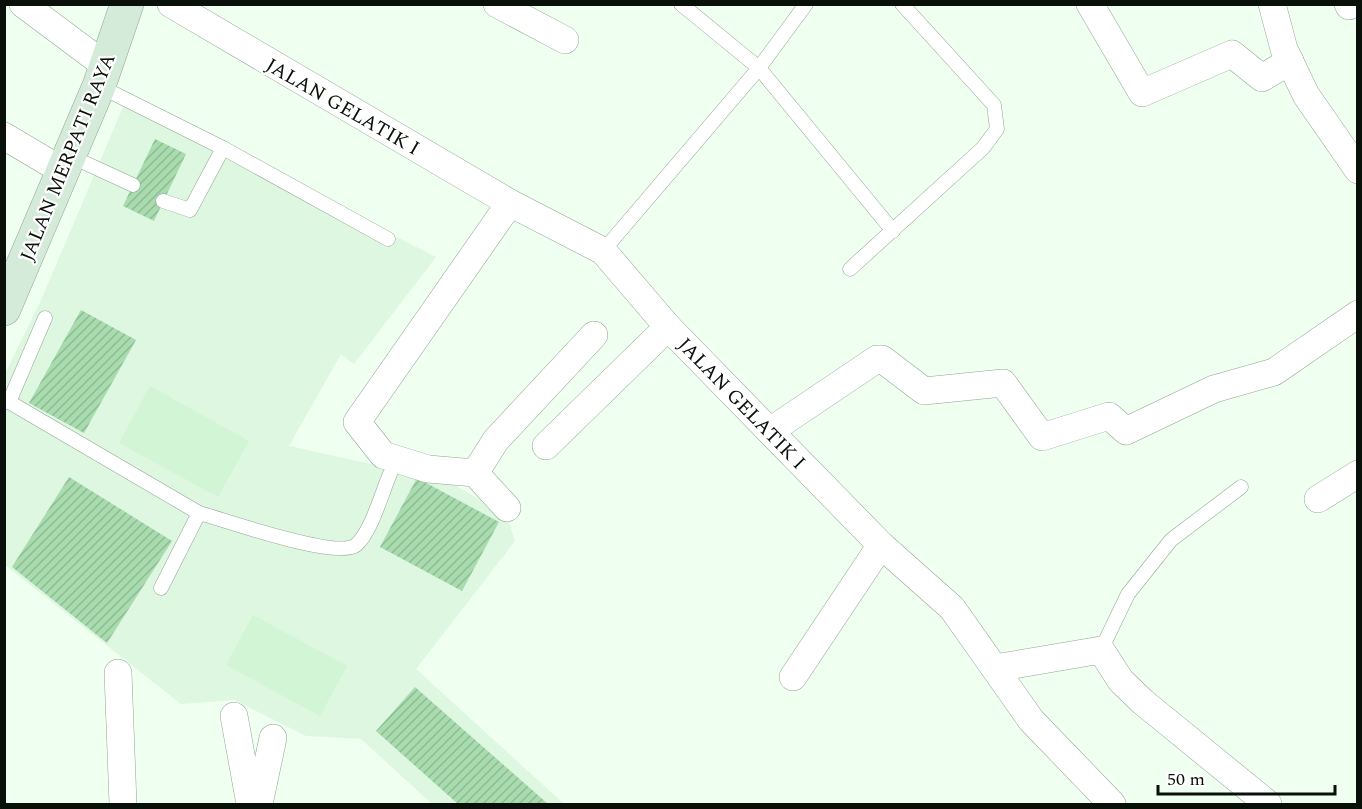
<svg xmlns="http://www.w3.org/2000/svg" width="1362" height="809" viewBox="0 0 1362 809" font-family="Spectral,serif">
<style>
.built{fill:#ddf7e0}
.grass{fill:#d2f5d6}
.building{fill:url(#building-hatch)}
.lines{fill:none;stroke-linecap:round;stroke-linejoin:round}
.service-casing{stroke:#92a494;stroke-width:15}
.minor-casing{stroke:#92a494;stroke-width:28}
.secondary-casing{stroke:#92a494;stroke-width:34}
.service{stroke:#fff;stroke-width:14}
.minor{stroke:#fff;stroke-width:27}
.secondary{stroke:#d5ebd9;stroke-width:33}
.labels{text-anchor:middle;stroke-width:4.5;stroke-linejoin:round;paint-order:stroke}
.street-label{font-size:20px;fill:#090f09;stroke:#fff}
</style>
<defs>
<pattern id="building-hatch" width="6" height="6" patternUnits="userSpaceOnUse" patternTransform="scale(1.5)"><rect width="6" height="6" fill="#a8dbae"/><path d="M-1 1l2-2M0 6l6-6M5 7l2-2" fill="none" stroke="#8fbb94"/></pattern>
</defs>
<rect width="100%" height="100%" fill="#effff0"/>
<!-- built -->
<path class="built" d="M 126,100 L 436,257 L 354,364 L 341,354 L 289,446 L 448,481 L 507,516 L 515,541 L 416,669 L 564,804 L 432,804 L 361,739 L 306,736 L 234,700 L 181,704 L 5,565 L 4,376 L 42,298 Z"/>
<!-- grass -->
<g class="grass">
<path d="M 150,386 L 249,441 L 218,497 L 119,443 Z"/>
<path d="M 253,615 L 347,666 L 320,716 L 226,665 Z"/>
</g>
<!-- building -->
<g class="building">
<path d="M 155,139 L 186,154 L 154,221 L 123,206 Z"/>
<path d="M 81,310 L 136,340 L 84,433 L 29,403 Z"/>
<path d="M 69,477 L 172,541 L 107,643 L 12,567 Z"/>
<path d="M 417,478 L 499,522 L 462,591 L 380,547 Z"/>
<path d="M 415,687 L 548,804 L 458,804 L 376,731 Z"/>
</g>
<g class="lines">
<defs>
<g id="service">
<path d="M 681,4 L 759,68 L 893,231"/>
<path d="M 99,86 L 223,148 L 190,210 L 163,201"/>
<path d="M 223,148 L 388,239"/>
<path d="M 70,156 L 133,185"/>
<path d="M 603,251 L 759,68 L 806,4"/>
<path d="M 850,269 L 983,148 L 997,129 L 994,105 L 902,4"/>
<path d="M 4,399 L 199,513 L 161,588"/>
<path d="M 9,402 L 45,318"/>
<path d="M 199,513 C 225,520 337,560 356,545 C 371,533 382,492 390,474"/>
<path d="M 1101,650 L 1128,594 L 1171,540 L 1241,487"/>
</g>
<g id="minor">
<path d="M 23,4 L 106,66"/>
<path d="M 171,4 L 510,203 L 603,251 L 668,327 L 881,545 L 952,608 L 1031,720 L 1112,804"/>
<path d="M 497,4 L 565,40"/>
<path d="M 1090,4 L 1142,93 L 1232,54 L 1262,78 L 1290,61"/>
<path d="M 1272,4 L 1284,49 L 1306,95 L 1358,170"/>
<path d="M 1348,4 L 1349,6"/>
<path d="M 4,136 L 63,171"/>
<path d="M 770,431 L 877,359 L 882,359 L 924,391 L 1003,383 L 1042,437 L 1109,416 L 1126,431 L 1214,389 L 1274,372 L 1358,314"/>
<path d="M 546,446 L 668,327"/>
<path d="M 475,473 L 496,440 L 594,335"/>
<path d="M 1318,499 L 1358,474"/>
<path d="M 507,508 L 475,473 L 428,469 L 383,455 L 357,422 L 510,203"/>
<path d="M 995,668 L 1101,650 L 1121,681 L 1143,702 L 1268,804"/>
<path d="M 118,673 L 123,804"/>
<path d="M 793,677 L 881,545"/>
<path d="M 234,716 L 250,804"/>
<path d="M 259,804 L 273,738"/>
</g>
<path id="secondary" d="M 4,309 L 99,86 L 127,4"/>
</defs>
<!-- service casing -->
<use href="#service" class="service-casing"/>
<!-- minor casing -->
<use href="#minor" class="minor-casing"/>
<!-- secondary casing -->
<use href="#secondary" class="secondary-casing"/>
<!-- service -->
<use href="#service" class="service"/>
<!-- minor -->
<use href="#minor" class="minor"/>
<!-- secondary -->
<use href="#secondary" class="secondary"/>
</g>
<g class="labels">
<!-- street labels -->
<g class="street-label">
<text transform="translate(343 106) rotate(30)" y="7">JALAN GELATIK I</text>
<text transform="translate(67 157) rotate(-68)" y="7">JALAN MERPATI RAYA</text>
<text transform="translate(742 403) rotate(46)" y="7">JALAN GELATIK I</text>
</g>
</g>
<!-- border -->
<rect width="1362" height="809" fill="none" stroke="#090f09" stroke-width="12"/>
<!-- scale -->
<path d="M1158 785v9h177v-9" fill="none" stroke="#090f09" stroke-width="3"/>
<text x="1167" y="785" font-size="18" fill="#090f09" stroke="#ffffff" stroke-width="4.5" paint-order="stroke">50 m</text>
</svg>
